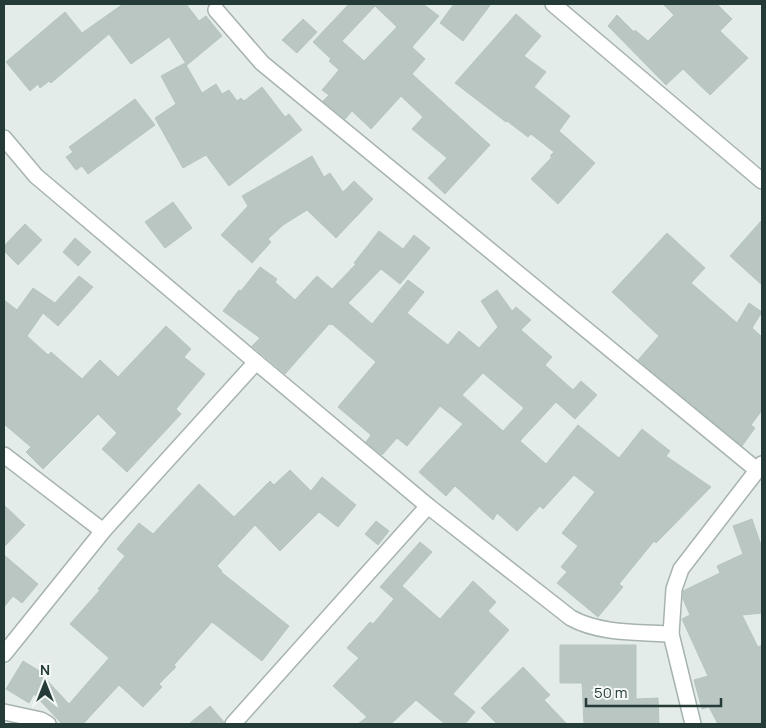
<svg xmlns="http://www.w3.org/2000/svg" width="766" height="728" viewBox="0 0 766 728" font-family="Manrope,sans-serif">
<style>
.building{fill:#b9c6c2;stroke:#b7c5c0;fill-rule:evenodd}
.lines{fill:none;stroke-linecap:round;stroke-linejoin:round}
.minor-casing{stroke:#a7b3b0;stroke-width:18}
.minor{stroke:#fff;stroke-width:15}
</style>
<rect width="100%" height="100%" fill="#e4ece9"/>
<!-- building -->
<g class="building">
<path d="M 123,4 L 186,4 L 199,21 L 206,16 L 222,36 L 187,65 L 169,37 L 131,64 L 109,34 L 51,83 L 49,81 L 40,88 L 38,84 L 30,91 L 6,62 L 65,12 L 82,33 Z"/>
<path d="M 349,4 L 423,4 L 439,16 L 412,47 L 425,59 L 412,74 L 490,145 L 445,194 L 428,178 L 447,158 L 412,129 L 423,117 L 401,96 L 371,129 L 352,111 L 345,119 L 323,101 L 329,95 L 322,90 L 339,70 L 329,61 L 331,59 L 313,42 ZM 375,6 L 397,27 L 364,61 L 342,41 Z"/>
<path d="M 454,4 L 491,4 L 463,41 L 440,23 Z"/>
<path d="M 663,4 L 717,4 L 732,19 L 720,31 L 748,58 L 710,95 L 683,69 L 666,85 L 608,26 L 617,15 L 634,32 L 635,30 L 648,41 L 674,15 Z"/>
<path d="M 516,14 L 541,36 L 524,56 L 546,72 L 534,87 L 570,116 L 559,131 L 595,163 L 558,204 L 531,179 L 552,157 L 550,156 L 554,152 L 531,134 L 528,137 L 507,121 L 506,122 L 455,83 Z"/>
<path d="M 303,19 L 317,32 L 297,53 L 282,40 Z"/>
<path d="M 185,63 L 202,93 L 216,84 L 222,94 L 229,90 L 237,101 L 241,98 L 244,101 L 262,87 L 285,117 L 289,114 L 302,130 L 229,186 L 206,155 L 183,168 L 155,118 L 176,104 L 161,76 Z"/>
<path d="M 135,99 L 155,125 L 88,174 L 82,166 L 76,170 L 66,157 L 73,152 L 69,147 Z"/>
<path d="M 312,156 L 324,177 L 330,173 L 343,192 L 354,181 L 373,199 L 336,238 L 307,210 L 283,225 L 268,239 L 271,242 L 252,263 L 221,235 L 248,206 L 242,196 Z"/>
<path d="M 173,202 L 192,228 L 165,248 L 145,222 Z"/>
<path d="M 762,220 L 762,285 L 730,256 Z"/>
<path d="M 25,224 L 42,240 L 18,265 L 4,251 L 4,246 Z"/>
<path d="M 379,231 L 403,249 L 414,235 L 430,248 L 400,284 L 381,269 L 348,303 L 372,324 L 408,280 L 424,292 L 407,313 L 448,345 L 459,331 L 479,348 L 498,327 L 481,301 L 497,290 L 512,311 L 516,307 L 531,320 L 521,330 L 552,357 L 545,365 L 573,390 L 581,381 L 597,395 L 575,419 L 556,402 L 520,441 L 546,464 L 578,425 L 619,458 L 642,429 L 670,451 L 666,456 L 711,487 L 656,543 L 654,541 L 619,584 L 623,587 L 598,617 L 557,583 L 567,572 L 561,567 L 578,546 L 562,533 L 595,492 L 574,475 L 543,509 L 540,506 L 517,531 L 497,513 L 493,520 L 455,486 L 446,496 L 419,472 L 463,424 L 440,406 L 407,446 L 397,438 L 382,455 L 366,442 L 371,435 L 338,407 L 376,362 L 332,324 L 331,325 L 329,324 L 285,374 L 252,346 L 260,338 L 223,311 L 239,290 L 241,291 L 260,267 L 277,279 L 275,282 L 295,300 L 317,276 L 332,289 L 356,264 L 354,263 ZM 483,373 L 524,408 L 503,431 L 462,395 Z"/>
<path d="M 667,233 L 705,268 L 691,283 L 737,323 L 749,303 L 762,312 L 752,328 L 762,337 L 762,410 L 751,425 L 755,428 L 742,446 L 638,360 L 659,336 L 612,292 Z"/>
<path d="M 75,238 L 91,252 L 78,266 L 63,252 Z"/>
<path d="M 79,276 L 93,287 L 58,326 L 43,313 L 27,336 L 48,355 L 51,352 L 82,379 L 100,360 L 118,377 L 166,326 L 191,349 L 184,357 L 205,374 L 176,409 L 181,414 L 127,472 L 102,449 L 117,433 L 98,414 L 43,469 L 26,452 L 31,447 L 4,424 L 4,300 L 17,310 L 33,288 L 55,303 Z"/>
<path d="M 290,470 L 311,491 L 322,477 L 356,505 L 338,527 L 319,512 L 280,551 L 255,525 L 217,566 L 222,571 L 221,572 L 289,626 L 262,661 L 212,622 L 174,665 L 176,667 L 159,684 L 162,687 L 143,707 L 119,685 L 83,724 L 62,724 L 34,694 L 29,703 L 6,689 L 23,661 L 46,675 L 44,677 L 69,704 L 109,658 L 70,624 L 100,590 L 98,589 L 125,556 L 117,549 L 139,523 L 153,534 L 199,484 L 234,517 L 270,481 L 274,485 Z"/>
<path d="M 4,505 L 25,525 L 4,547 Z"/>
<path d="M 752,519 L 762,548 L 762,613 L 742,615 L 758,647 L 762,645 L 762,724 L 718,724 L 709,707 L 702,709 L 694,680 L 708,676 L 682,619 L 690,615 L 683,599 L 683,591 L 720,573 L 717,566 L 743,554 L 733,526 Z"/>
<path d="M 376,521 L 389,531 L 378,545 L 365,534 Z"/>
<path d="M 420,542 L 432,552 L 402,586 L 440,619 L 473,581 L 496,602 L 488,611 L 509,630 L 453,694 L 475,712 L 465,724 L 445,724 L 416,700 L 391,724 L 358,724 L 367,717 L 333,686 L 359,658 L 347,648 L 370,622 L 373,624 L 394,599 L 380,587 Z"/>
<path d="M 4,555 L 38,584 L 22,603 L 13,596 L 4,607 Z"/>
<path d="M 560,645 L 636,645 L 636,699 L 658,698 L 659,724 L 584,724 L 582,683 L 560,683 Z"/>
<path d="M 523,667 L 550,695 L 544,700 L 567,724 L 497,724 L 481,708 Z"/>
<path d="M 210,706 L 224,722 L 224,724 L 189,724 Z"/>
</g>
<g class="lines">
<defs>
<g id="minor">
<path d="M 553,4 L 762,181"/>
<path d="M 216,10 L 262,63 L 757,470"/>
<path d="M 4,138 L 36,176 L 256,362 L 428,506 L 571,618 C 600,634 638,632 671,634"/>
<path d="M 4,455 L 103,531"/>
<path d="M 4,654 L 103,531 L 256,362"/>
<path d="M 4,712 L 41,720 L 48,724"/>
<path d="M 233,724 L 428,506"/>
<path d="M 693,724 L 671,634 L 674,589 L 681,569 L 762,464"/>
</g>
</defs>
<!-- minor casing -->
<use href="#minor" class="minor-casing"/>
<!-- minor -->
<use href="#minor" class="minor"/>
</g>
<!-- border -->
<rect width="766" height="728" fill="none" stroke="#253b37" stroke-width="10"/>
<!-- north arrow -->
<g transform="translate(45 683)" stroke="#f4f8f7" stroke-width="4" paint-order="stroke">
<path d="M0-4L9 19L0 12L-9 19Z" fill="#253b37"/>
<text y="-8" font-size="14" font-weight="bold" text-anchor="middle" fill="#253b37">N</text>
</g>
<!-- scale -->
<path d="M586 698v8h135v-8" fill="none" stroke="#253b37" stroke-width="2.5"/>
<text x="594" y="698" font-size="15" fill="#253b37" stroke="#f4f8f7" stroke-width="4" paint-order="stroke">50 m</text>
</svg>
